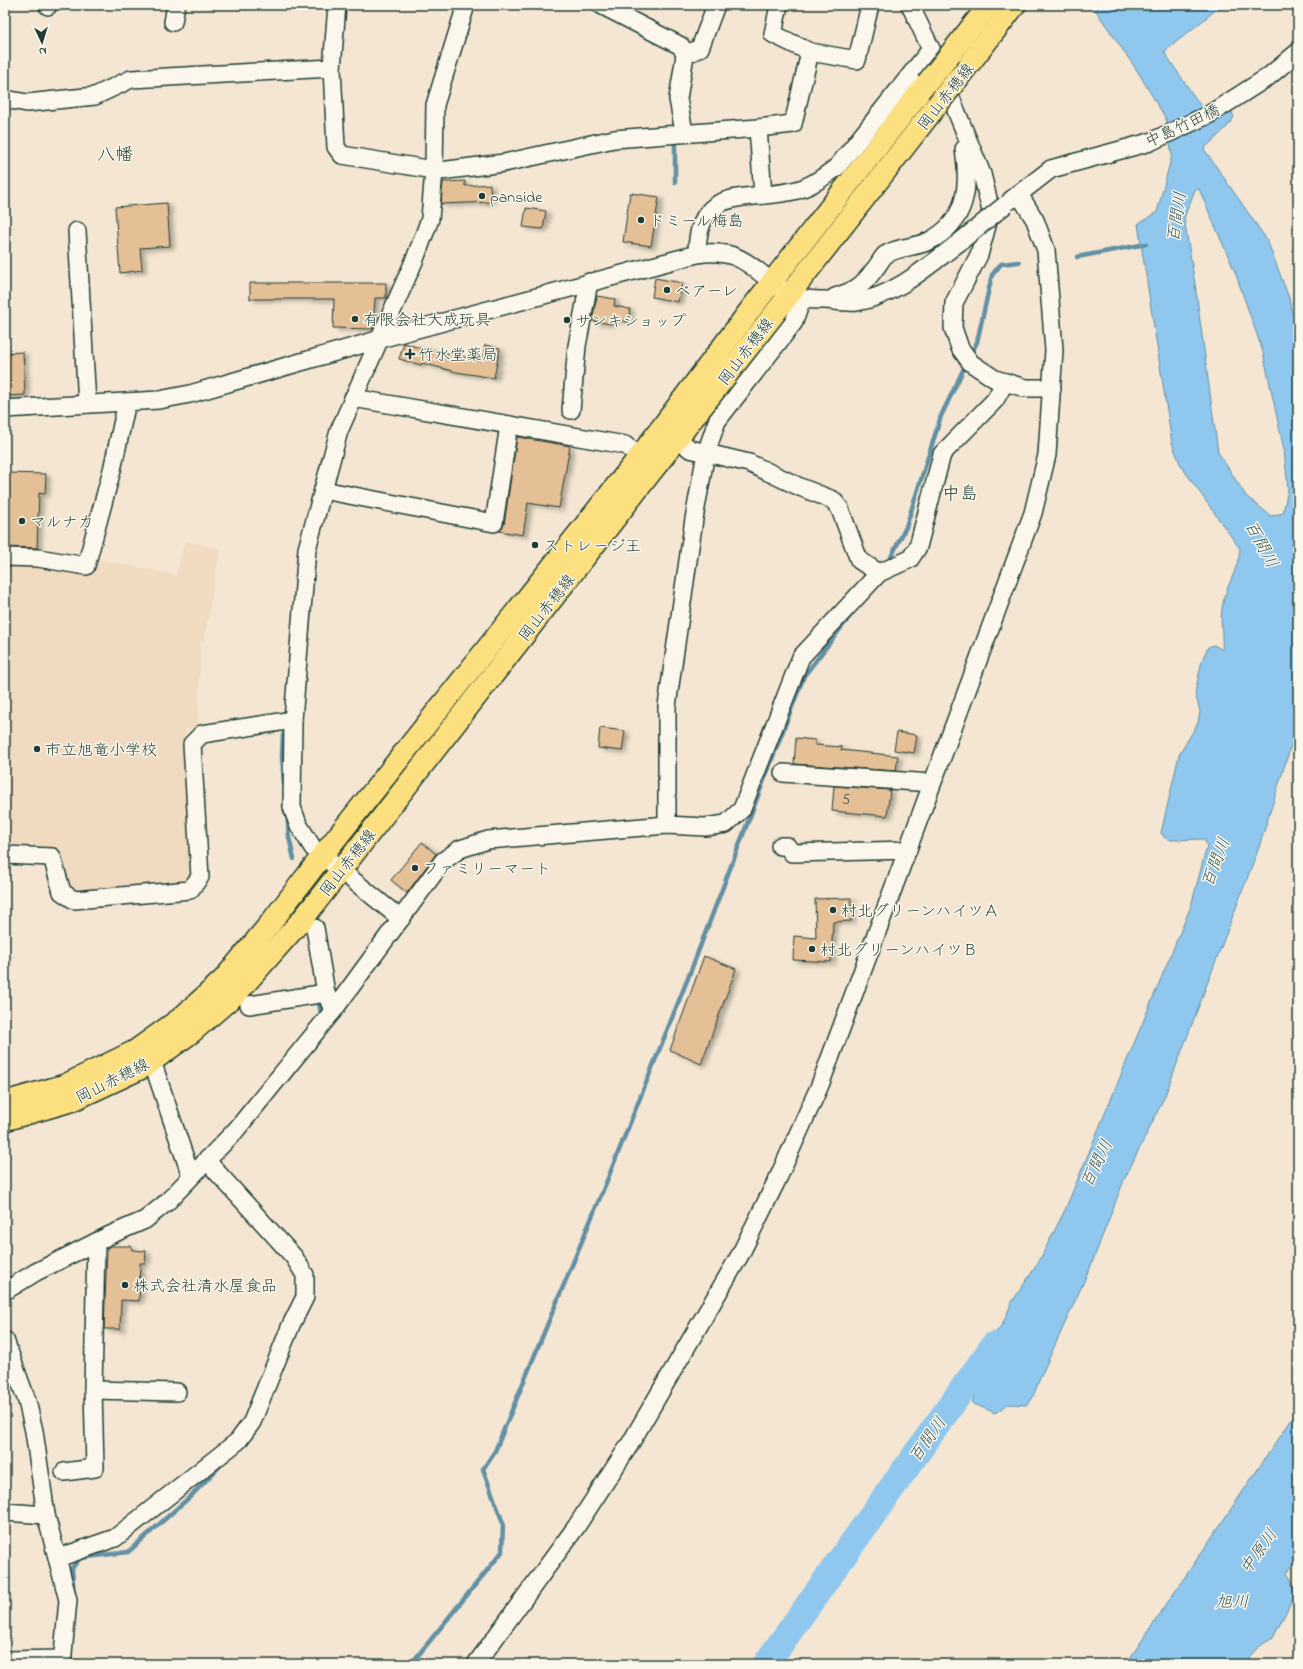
<svg xmlns="http://www.w3.org/2000/svg" width="1303" height="1669" viewBox="0 0 1303 1669" font-family="'Indie Flower','Klee One',sans-serif">
<style>
.built{fill:#f0dac0}
.water{fill:#8fc7ee;stroke:#6290a4;fill-rule:evenodd}
.lines{fill:none;stroke-linecap:round;stroke-linejoin:round}
.stream{stroke:#6290a4;stroke-width:4.5}
.river{stroke:#8fc7ee;stroke-width:27}
.building{fill:#e5bf96;stroke:#1f3d34;filter:url(#shadow)}
.minor-casing{stroke:#1f3d34;stroke-width:20}
.major-casing{stroke:#1f3d34;stroke-width:24}
.minor{stroke:#fbf7ec;stroke-width:17}
.major{stroke:#fce080;stroke-width:21}
.minor-bridge-casing{stroke:#1f3d34;stroke-width:20;stroke-linecap:butt}
.major-bridge-casing{stroke:#1f3d34;stroke-width:24;stroke-linecap:butt}
.minor-bridge{stroke:#fbf7ec;stroke-width:17}
.major-bridge{stroke:#fce080;stroke-width:21}
.poi-dot{fill:#1f3d34;stroke:#fbf7ec;stroke-width:1.5}
.labels{text-anchor:middle;stroke-width:3;stroke-linejoin:round;paint-order:stroke}
.number-label{font-size:14px;fill:#505e4c}
.street-label{font-size:16px;fill:#1f3d34;stroke:#fbf7ec}
.poi-label{font-size:16px;fill:#1f3d34;stroke:#fbf7ec;text-anchor:start}
.water-label{font-size:17px;font-style:italic;fill:#355959;stroke:#fbf7ec}
.quarter-label{font-size:18px;fill:#1f3d34;stroke:#fbf7ec}
</style>
<defs>
<filter id="shadow"><feDropShadow dx="4.5" dy="2.5" stdDeviation="2" flood-color="#0004"/></filter>
</defs>
<rect width="100%" height="100%" fill="#f4e6d2"/>
<filter id="ink" filterUnits="userSpaceOnUse"><feTurbulence type="fractalNoise" baseFrequency=".025" numOctaves="2"/><feDisplacementMap in="SourceGraphic" scale="8" xChannelSelector="R" yChannelSelector="G"/><feConvolveMatrix kernelMatrix="1 2 1 2 8 2 1 2 1" color-interpolation-filters="sRGB"/></filter>
<g filter="url(#ink)">
<!-- built -->
<path class="built" d="M 185,541 L 220,549 L 204,641 L 200,641 L 198,728 L 185,729 L 193,877 L 185,883 L 77,894 L 68,887 L 56,849 L 5,847 L 5,565 L 40,565 L 91,574 L 96,559 L 176,575 Z"/>
<!-- water -->
<g class="water">
<path d="M 1092,5 L 1222,5 L 1164,52 L 1202,108 L 1209,106 L 1230,108 L 1234,117 L 1228,126 L 1204,149 L 1267,240 L 1289,298 L 1298,342 L 1298,723 L 1259,847 L 1164,1098 L 1124,1180 L 1090,1268 L 1041,1376 L 1032,1399 L 1027,1405 L 1008,1404 L 995,1413 L 972,1403 L 978,1383 L 968,1372 L 1003,1323 L 1012,1302 L 1038,1263 L 1065,1210 L 1191,906 L 1207,846 L 1204,839 L 1172,840 L 1165,838 L 1161,833 L 1179,755 L 1198,723 L 1200,711 L 1195,693 L 1202,660 L 1208,647 L 1214,645 L 1222,650 C 1223,636 1220,622 1222,609 C 1224,588 1239,570 1240,549 L 1181,466 L 1172,443 L 1138,224 L 1157,212 L 1172,155 L 1166,119 L 1138,72 ZM 1199,189 L 1235,272 L 1263,352 L 1284,450 L 1288,489 L 1283,513 L 1271,516 L 1246,496 L 1218,452 L 1195,284 L 1184,218 L 1195,190 Z"/>
<path d="M 1298,1410 L 1298,1555 L 1287,1573 L 1292,1581 L 1295,1594 L 1273,1638 L 1259,1646 L 1243,1664 L 1126,1664 Z"/>
</g>
<g class="lines">
<!-- stream -->
<g class="stream">
<path d="M 675,182 L 675,143"/>
<path d="M 1077,257 L 1146,244"/>
<path d="M 970,356 L 977,342 L 992,275 L 1001,264 L 1019,262"/>
<path d="M 888,563 L 906,527 L 941,416 L 966,364"/>
<path d="M 283,735 L 282,756 L 284,784"/>
<path d="M 287,813 L 289,837 L 294,859"/>
<path d="M 318,998 L 321,1014 L 324,1017"/>
<path d="M 74,1596 L 72,1568 L 80,1558 L 128,1552 L 192,1495 L 221,1465"/>
<path d="M 411,1664 L 502,1552 L 503,1523 L 483,1469 L 495,1451 L 606,1183 L 688,978 L 804,676 L 851,615"/>
</g>
<!-- river -->
<path class="river" d="M 766,1664 L 994,1345"/>
</g>
<!-- building -->
<g class="building">
<path d="M 465,181 L 465,186 L 490,184 L 491,202 L 441,204 L 443,182 Z"/>
<path d="M 630,193 L 659,197 L 651,246 L 623,242 Z"/>
<path d="M 167,203 L 170,246 L 140,248 L 142,270 L 120,273 L 115,207 Z"/>
<path d="M 526,208 L 546,211 L 543,229 L 523,227 Z"/>
<path d="M 655,278 L 682,283 L 678,302 L 652,297 Z"/>
<path d="M 250,283 L 386,283 L 386,298 L 375,298 L 373,329 L 333,328 L 334,299 L 250,299 Z"/>
<path d="M 597,296 L 615,299 L 614,306 L 630,309 L 628,322 L 612,319 L 611,324 L 592,321 Z"/>
<path d="M 404,343 L 429,351 L 429,349 L 482,361 L 485,345 L 500,348 L 494,378 L 456,372 L 422,363 L 421,365 L 399,359 Z"/>
<path d="M 23,352 L 25,395 L 5,396 L 5,353 Z"/>
<path d="M 517,437 L 570,446 L 559,508 L 528,503 L 523,535 L 499,531 L 504,525 Z"/>
<path d="M 5,473 L 46,474 L 45,494 L 39,493 L 37,548 L 5,547 Z"/>
<path d="M 600,728 L 625,731 L 622,751 L 598,748 Z"/>
<path d="M 897,732 L 917,735 L 914,753 L 894,750 Z"/>
<path d="M 796,738 L 815,740 L 815,745 L 842,747 L 841,750 L 898,756 L 896,771 L 794,764 Z"/>
<path d="M 834,786 L 890,790 L 887,816 L 832,811 Z"/>
<path d="M 422,842 L 436,854 L 407,893 L 391,880 Z"/>
<path d="M 851,898 L 851,921 L 833,922 L 831,962 L 793,960 L 794,936 L 816,938 L 815,899 Z"/>
<path d="M 704,956 L 736,969 L 701,1064 L 670,1050 Z"/>
<path d="M 111,1246 L 131,1246 L 132,1250 L 146,1251 L 145,1263 L 140,1263 L 139,1301 L 121,1300 L 120,1329 L 104,1329 L 107,1248 Z"/>
</g>
<g class="lines">
<defs>
<g id="minor">
<path d="M 337,5 L 332,68 L 336,147 L 342,155 L 440,171 L 504,163 L 614,139 L 758,128 L 763,195"/>
<path d="M 601,5 L 681,46 L 685,55 L 678,99 L 684,132"/>
<path d="M 910,5 L 931,49 L 982,174 L 991,211 L 979,255 L 954,303 L 953,328 L 960,348 L 971,363 L 995,379 L 1025,388 L 1052,388"/>
<path d="M 48,6 L 48,5"/>
<path d="M 173,22 L 176,5"/>
<path d="M 810,52 L 857,60 L 870,5"/>
<path d="M 685,55 L 700,48 L 716,5"/>
<path d="M 5,99 L 27,103 L 95,96 L 131,79 L 332,68"/>
<path d="M 758,128 L 793,124 L 810,52 L 773,34 L 779,5"/>
<path d="M 1011,200 L 1051,169 L 1150,142 L 1210,114 L 1268,77 L 1298,52"/>
<path d="M 77,231 L 87,404"/>
<path d="M 697,254 C 697,182 748,203 797,190 C 812,186 825,176 837,167 L 931,49"/>
<path d="M 835,297 C 854,291 862,287 874,270 C 878,266 881,259 885,255 C 898,246 915,248 929,241 C 967,222 970,186 964,149"/>
<path d="M 353,398 L 625,445 L 640,456"/>
<path d="M 5,409 L 159,400 L 190,394 L 391,336 L 697,254 C 745,247 753,272 788,293 C 799,300 814,300 826,300 C 836,301 847,303 857,302 C 897,295 929,265 961,241"/>
<path d="M 571,410 L 577,346 L 589,282"/>
<path d="M 678,439 L 690,449 L 749,463 L 800,487 L 833,500 L 840,509 L 859,560 L 879,573"/>
<path d="M 323,490 L 494,523 L 509,425"/>
<path d="M 5,557 L 38,558 L 86,566 L 112,470 L 127,402"/>
<path d="M 783,773 L 932,783"/>
<path d="M 667,825 L 667,706 L 694,519 L 706,453 L 717,421 L 794,322 L 802,299"/>
<path d="M 780,846 L 787,846 L 792,853 L 908,850"/>
<path d="M 5,855 L 52,857 L 62,892 L 74,900 L 190,890 L 200,877 L 192,744 L 202,734 L 293,720"/>
<path d="M 401,919 L 313,848 L 298,824 L 292,807 L 293,720 L 307,549 L 339,431 L 415,259 L 430,219 L 434,170 L 435,105 L 466,5"/>
<path d="M 315,928 L 326,993 L 333,1011"/>
<path d="M 249,1005 L 326,993"/>
<path d="M 152,1061 L 191,1176"/>
<path d="M 96,1242 L 93,1390 L 177,1392"/>
<path d="M 5,1291 L 36,1272 L 110,1235 L 145,1220 L 167,1202 L 236,1130 L 333,1011 L 443,861 L 460,849 L 488,840 L 667,825 L 705,827 L 726,824 L 742,809 L 801,657 L 879,573 L 910,559 L 918,547 L 942,454 L 995,400 L 1005,382"/>
<path d="M 5,1340 L 27,1401 L 34,1431 L 46,1515 L 68,1600 L 62,1664"/>
<path d="M 64,1472 L 95,1468 L 93,1390"/>
<path d="M 5,1512 L 46,1515"/>
<path d="M 58,1558 L 115,1538 L 238,1441 L 252,1422 L 291,1325 L 305,1297 L 305,1275 L 294,1257 L 206,1160"/>
<path d="M 5,1660 L 62,1659"/>
<path d="M 476,1664 L 576,1527 L 630,1444 L 740,1255 L 779,1176 L 820,1085 L 1033,513 L 1047,455 L 1054,350 L 1046,250 L 1035,220 L 1019,194"/>
</g>
<g id="major">
<path d="M 951,53 L 989,5"/>
<path d="M 959,77 L 1015,5"/>
<path d="M 5,1102 L 65,1085 L 135,1051 L 181,1018 L 223,980 L 269,925 L 322,856 L 640,456 L 754,305 L 927,83"/>
<path d="M 5,1120 L 71,1101 L 144,1067 L 192,1032 L 237,993 L 306,915 L 937,105"/>
</g>
</defs>
<!-- minor casing -->
<use href="#minor" class="minor-casing"/>
<!-- major casing -->
<use href="#major" class="major-casing"/>
<!-- minor -->
<use href="#minor" class="minor"/>
<!-- major -->
<use href="#major" class="major"/>
<defs>
<path id="minor-bridge" d="M 961,241 L 1005,205"/>
<g id="major-bridge">
<path d="M 927,83 L 951,53"/>
<path d="M 937,105 L 959,77"/>
</g>
</defs>
<!-- minor-bridge casing -->
<use href="#minor-bridge" class="minor-bridge-casing"/>
<!-- major-bridge casing -->
<use href="#major-bridge" class="major-bridge-casing"/>
<!-- minor-bridge -->
<use href="#minor-bridge" class="minor-bridge"/>
<!-- major-bridge -->
<use href="#major-bridge" class="major-bridge"/>
</g>
</g>
<!-- markers -->
<g class="poi-dot">
<circle cx="482" cy="196" r="4"/>
<circle cx="641" cy="220" r="4"/>
<circle cx="667" cy="290" r="4"/>
<circle cx="355" cy="319" r="4"/>
<circle cx="567" cy="320" r="4"/>
<path d="M408 348h4v4h4v4h-4v4h-4v-4h-4v-4h4z"/>
<circle cx="22" cy="521" r="4"/>
<circle cx="535" cy="545" r="4"/>
<circle cx="37" cy="749" r="4"/>
<circle cx="415" cy="868" r="4"/>
<circle cx="833" cy="910" r="4"/>
<circle cx="812" cy="949" r="4"/>
<circle cx="125" cy="1285" r="4"/>
</g>
<g class="labels">
<!-- number labels -->
<g class="number-label">
<text x="846" y="804">5</text>
</g>
<!-- street labels -->
<g class="street-label">
<text transform="translate(945 96) rotate(-52)" y="6">岡山赤穂線</text>
<text transform="translate(1182 125) rotate(-25)" y="6">中島竹田橋</text>
<text transform="translate(745 351) rotate(-53)" y="6">岡山赤穂線</text>
<text transform="translate(546 607) rotate(-52)" y="6">岡山赤穂線</text>
<text transform="translate(347 862) rotate(-52)" y="6">岡山赤穂線</text>
<text transform="translate(112 1080) rotate(-27)" y="6">岡山赤穂線</text>
</g>
<!-- poi labels -->
<g class="poi-label">
<text x="490" y="202">panside</text>
<text x="649" y="226">ドミール梅島</text>
<text x="675" y="296">ベアーレ</text>
<text x="363" y="325">有限会社大成玩具</text>
<text x="575" y="326">サンキショップ</text>
<text x="418" y="360">竹水堂薬局</text>
<text x="30" y="527">マルナカ</text>
<text x="543" y="551">ストレージ王</text>
<text x="45" y="755">市立旭竜小学校</text>
<text x="423" y="874">ファミリーマート</text>
<text x="841" y="916">村北グリーンハイツＡ</text>
<text x="820" y="955">村北グリーンハイツＢ</text>
<text x="133" y="1291">株式会社清水屋食品</text>
</g>
<!-- water labels -->
<g class="water-label">
<text transform="translate(1176 217) rotate(-81)" y="6">百間川</text>
<text transform="translate(1262 544) rotate(62)" y="6">百間川</text>
<text transform="translate(1215 862) rotate(-69)" y="6">百間川</text>
<text transform="translate(1096 1163) rotate(-64)" y="6">百間川</text>
<text transform="translate(927 1439) rotate(-55)" y="6">百間川</text>
<text transform="translate(1258 1551) rotate(-54)" y="6">中原川</text>
<text x="1232" y="1607">旭川</text>
</g>
<!-- quarter labels -->
<g class="quarter-label">
<text x="115" y="160">八幡</text>
<text x="960" y="499">中島</text>
</g>
</g>
<!-- margin -->
<rect width="1303" height="1669" fill="none" stroke="#fbf7ec" stroke-width="20"/>
<rect x="10" y="10" width="1283" height="1649" fill="none" stroke="#1f3d34" stroke-width="1.5" filter="url(#ink)"/>
<!-- north arrow -->
<g transform="translate(42 42) rotate(176)" stroke="#fbf7ec" stroke-width="3" paint-order="stroke">
<path d="M0-3L7 15L0 10L-7 15Z" fill="#1f3d34"/>
<text y="-6" font-size="11" font-weight="bold" text-anchor="middle" fill="#1f3d34">N</text>
</g>
</svg>
